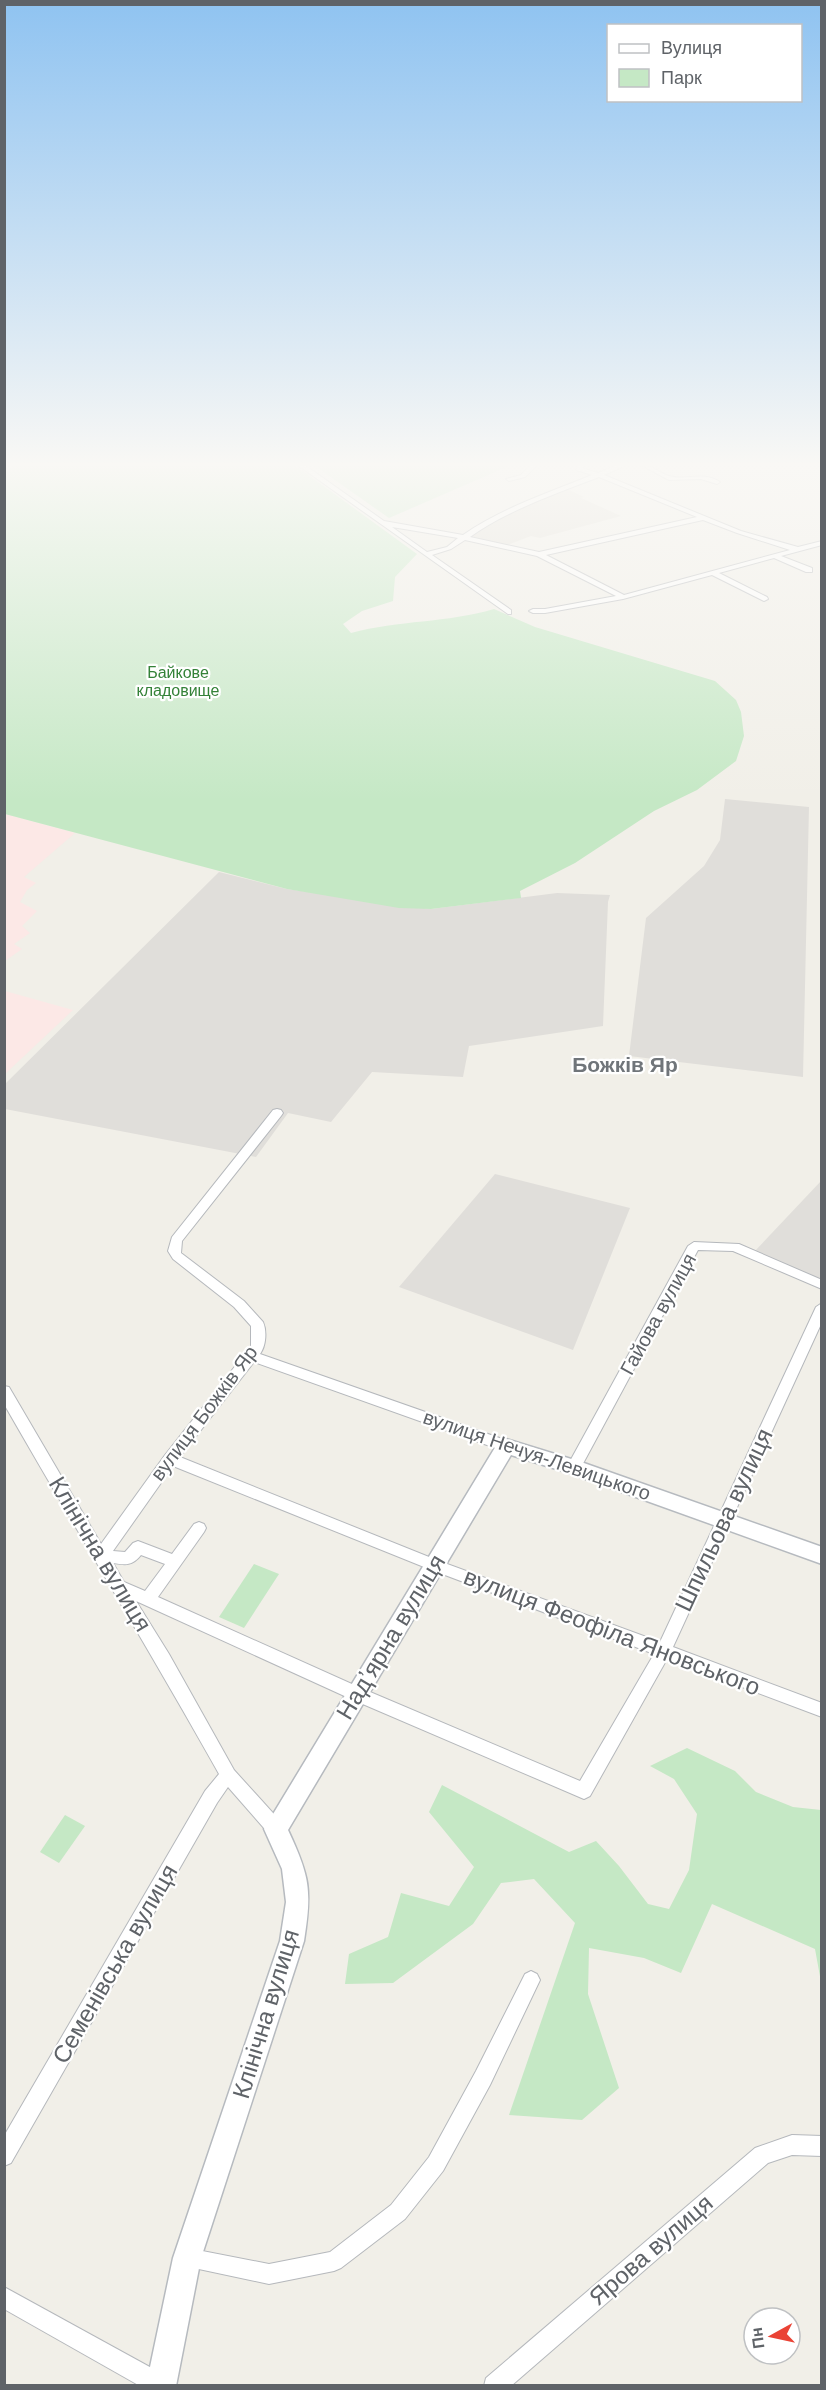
<svg xmlns="http://www.w3.org/2000/svg" width="826" height="2390" viewBox="0 0 826 2390" font-family="Helvetica,sans-serif">
<style>
.industrial{fill:#e0deda}
.education{fill:#e1ded6}
.medical{fill:#fce8e6}
.green{fill:#c5e8c5}
.lines{fill:none;stroke-linecap:round;stroke-linejoin:round}
.street-casing{stroke:#b5b8bc;stroke-width:2}
.secondary-casing{stroke:#b6babf;stroke-width:3}
.street{fill:#fff;fill-rule:evenodd}
.secondary{fill:#fff;fill-rule:evenodd}
.labels{text-anchor:middle;stroke-width:4.5;stroke-linejoin:round;paint-order:stroke}
.far-park-label{font-size:16px;fill:#348238;stroke:#fff}
.street-label{font-size:20px;fill:#5f6368;stroke:#fff}
.neighbourhood-label{font-size:21px;font-weight:bold;fill:#70757a;stroke:#fff}
.near-street-label{font-size:24px;fill:#5f6368;stroke:#fff}
</style>
<rect width="100%" height="100%" fill="#f1efe8"/>
<!-- industrial -->
<g class="industrial">
<path d="M 725,799 L 809,807 L 803,1077 L 629,1056 L 646,918 L 704,866 L 720,840 Z"/>
<path d="M 219,872 L 287,889 L 431,909 L 557,893 L 610,895 L 608,902 L 603,1026 L 469,1046 L 463,1077 L 372,1072 L 331,1122 L 288,1113 L 256,1157 L 5,1109 L 5,1084 Z"/>
<path d="M 495,1174 L 630,1208 L 573,1350 L 399,1287 Z"/>
<path d="M 821,1181 L 821,1279 L 776,1263 L 754,1252 Z"/>
</g>
<!-- education -->
<path class="education" d="M 565,488 L 584,497 L 581,498 L 621,516 L 540,538 L 531,536 L 507,545 L 470,536 L 485,523 Z"/>
<!-- medical -->
<g class="medical">
<path d="M 5,814 L 75,833 L 24,877 L 36,883 L 27,890 L 20,902 L 37,911 L 22,926 L 30,933 L 14,944 L 22,949 L 5,961 Z"/>
<path d="M 5,991 L 73,1010 L 5,1074 L 4,991 Z"/>
</g>
<!-- green -->
<g class="green">
<path d="M 14,466 L 296,466 L 417,554 L 395,577 L 393,601 L 362,611 L 343,624 L 351,633 C 399,620 447,623 494,609 L 535,627 L 715,681 L 736,700 L 741,712 L 744,736 L 736,761 L 697,790 L 654,811 L 575,863 L 520,891 L 521,898 L 431,909 L 399,908 L 287,889 L 5,814 L 4,472 Z"/>
<path d="M 315,466 L 509,466 L 389,518 Z"/>
<path d="M 254,1564 L 279,1574 L 244,1628 L 219,1617 Z"/>
<path d="M 687,1748 L 735,1771 L 756,1792 L 793,1807 L 821,1810 L 821,1982 L 815,1949 L 712,1904 L 681,1973 L 644,1958 L 589,1948 L 588,1994 L 619,2088 L 582,2120 L 509,2115 L 575,1923 L 534,1879 L 501,1883 L 473,1924 L 393,1983 L 345,1984 L 349,1954 L 388,1937 L 401,1893 L 449,1906 L 474,1867 L 429,1812 L 442,1785 L 569,1852 L 596,1841 L 619,1866 L 648,1904 L 669,1909 L 689,1870 L 697,1814 L 674,1779 L 650,1766 Z"/>
<path d="M 65,1815 L 85,1826 L 59,1863 L 40,1852 Z"/>
</g>
<g class="lines">
<defs>
<g id="street">
<path d="M 299,466 L 306,466 L 384,521 L 463,535 C 502,508 548,493 592,475 L 576,470 L 577,466 L 584,466 L 582,468 L 598,473 L 615,466 L 624,466 L 604,475 L 741,531 L 798,547 L 822,541 L 822,545 L 781,556 L 812,568 L 812,572 L 806,572 L 774,558 L 719,573 L 767,597 L 768,599 L 764,601 L 712,575 L 623,599 L 545,613 L 533,613 L 529,611 L 533,609 L 545,609 L 616,596 L 537,556 L 465,540 L 451,549 L 432,555 L 511,610 L 511,614 L 508,614 ZM 599,477 L 697,517 L 539,552 L 470,537 C 508,510 555,494 599,477 ZM 703,520 L 737,533 L 790,550 L 624,595 L 546,555 ZM 392,527 L 458,538 L 447,547 L 427,552 Z"/>
<path d="M 529,466 L 536,466 L 525,477 L 509,481 L 506,479 L 521,475 Z"/>
<path d="M 643,466 C 654,466 659,473 669,476 C 687,481 702,471 720,482 L 717,484 L 701,479 L 669,480 Z"/>
<path d="M 277,1109 L 281,1110 L 283,1113 L 281,1116 L 182,1241 L 181,1253 L 244,1301 L 263,1322 C 267,1331 266,1346 260,1354 L 511,1442 L 513,1446 L 511,1450 L 506,1451 L 501,1450 L 254,1362 L 180,1457 L 439,1561 L 660,1642 L 816,1307 L 822,1303 L 822,1322 L 673,1647 L 822,1703 L 822,1717 L 667,1659 L 590,1796 L 584,1799 L 351,1699 L 136,1601 L 169,1654 L 234,1770 L 282,1823 L 284,1829 L 282,1835 L 276,1837 L 270,1835 L 228,1787 L 217,1803 L 11,2163 L 4,2166 L 4,2136 L 205,1791 L 219,1774 C 149,1649 75,1528 4,1404 L 4,1386 L 9,1387 L 101,1544 L 165,1455 L 251,1346 L 251,1326 L 234,1307 L 173,1259 L 168,1251 L 172,1237 L 273,1110 ZM 173,1466 L 429,1569 L 654,1654 L 580,1781 L 363,1689 L 158,1597 L 204,1532 L 206,1528 L 204,1524 L 199,1522 L 194,1524 L 172,1554 L 138,1541 L 133,1543 L 125,1552 L 113,1551 ZM 141,1555 L 165,1564 L 145,1591 L 124,1582 L 113,1563 C 126,1565 132,1566 141,1555 Z"/>
<path d="M 694,1242 L 739,1244 L 822,1280 L 822,1289 L 733,1251 L 698,1250 L 579,1471 L 574,1473 L 569,1471 L 567,1467 L 569,1463 L 688,1246 Z"/>
<path d="M 531,1971 L 537,1974 L 540,1980 L 490,2085 L 443,2171 L 405,2219 L 341,2268 L 334,2271 L 269,2284 L 180,2265 L 177,2258 L 180,2251 L 187,2248 L 269,2264 L 330,2252 L 391,2205 L 429,2157 L 476,2071 L 525,1974 Z"/>
<path d="M 792,2135 L 822,2136 L 822,2156 L 792,2155 L 768,2163 L 511,2386 L 484,2386 L 486,2378 L 755,2148 Z"/>
<path d="M 4,2287 L 168,2377 L 170,2386 L 140,2386 L 4,2309 Z"/>
</g>
<path id="secondary" d="M 506,1439 L 581,1462 L 822,1547 L 822,1564 L 569,1473 L 511,1455 L 288,1830 C 310,1877 312,1890 304,1941 L 201,2258 L 176,2386 L 146,2386 L 173,2258 L 280,1941 L 286,1902 L 282,1869 L 264,1829 L 499,1441 Z"/>
</defs>
<!-- street casing -->
<use href="#street" class="street-casing"/>
<!-- secondary casing -->
<use href="#secondary" class="secondary-casing"/>
<!-- street -->
<use href="#street" class="street"/>
<!-- secondary -->
<use href="#secondary" class="secondary"/>
</g>
<!-- sky -->
<linearGradient id="sky" x2="0" y2="1"><stop stop-color="#8fc3f1"/><stop offset="0.58" stop-color="#f9f8f5"/><stop offset="1" stop-color="#f9f8f5" stop-opacity="0"/></linearGradient>
<rect width="826" height="801" fill="url(#sky)"/>
<g class="labels">
<!-- far-park labels -->
<g class="far-park-label">
<text x="178" y="678">Байкове<tspan x="178" dy="18">кладовище</tspan></text>
</g>
<!-- street labels -->
<g class="street-label">
<text transform="translate(658 1314) rotate(-61)" y="7">Гайова вулиця</text>
<text transform="translate(204 1413) rotate(-53)" y="7">вулиця Божків Яр</text>
<text transform="translate(537 1455) rotate(19)" y="7">вулиця Нечуя-Левицького</text>
</g>
<!-- neighbourhood labels -->
<g class="neighbourhood-label">
<text x="625" y="1072">Божків Яр</text>
</g>
<!-- near-street labels -->
<g class="near-street-label">
<text transform="translate(724 1520) rotate(-65)" y="8">Шпильова вулиця</text>
<text transform="translate(100 1554) rotate(59)" y="8">Клінічна вулиця</text>
<text transform="translate(612 1632) rotate(21)" y="8">вулиця Феофіла Яновського</text>
<text transform="translate(391 1637) rotate(-59)" y="8">Надʼярна вулиця</text>
<text transform="translate(115 1964) rotate(-60)" y="8">Семенівська вулиця</text>
<text transform="translate(266 2014) rotate(-73)" y="8">Клінічна вулиця</text>
<text transform="translate(651 2250) rotate(-41)" y="8">Ярова вулиця</text>
</g>
</g>
<!-- border -->
<rect width="826" height="2390" fill="none" stroke="#5f6368" stroke-width="12"/>
<!-- legend -->
<rect x="607" y="24" width="195" height="78" fill="#ffffff" stroke="#bfc1c3" stroke-width="1.5"/>
<rect x="619" y="44" width="30" height="9" fill="#ffffff" stroke="#bfc1c3" stroke-width="1.5"/>
<text x="661" y="54" font-size="18" fill="#5f6368">Вулиця</text>
<rect x="619" y="69" width="30" height="18" fill="#c5e8c5" stroke="#bfc1c3" stroke-width="1.5"/>
<text x="661" y="84" font-size="18" fill="#5f6368">Парк</text>
<!-- north arrow -->
<g transform="translate(772 2336) rotate(262)"><circle r="28" fill="#ffffff" stroke="#bfc1c3" stroke-width="1.5"/>
<path d="M0-4.5L10 22L0 15L-10 22Z" fill="#ea4335"/>
<text y="-9" font-size="16" font-weight="bold" text-anchor="middle" fill="#5f6368">Пн</text>
</g>
</svg>
